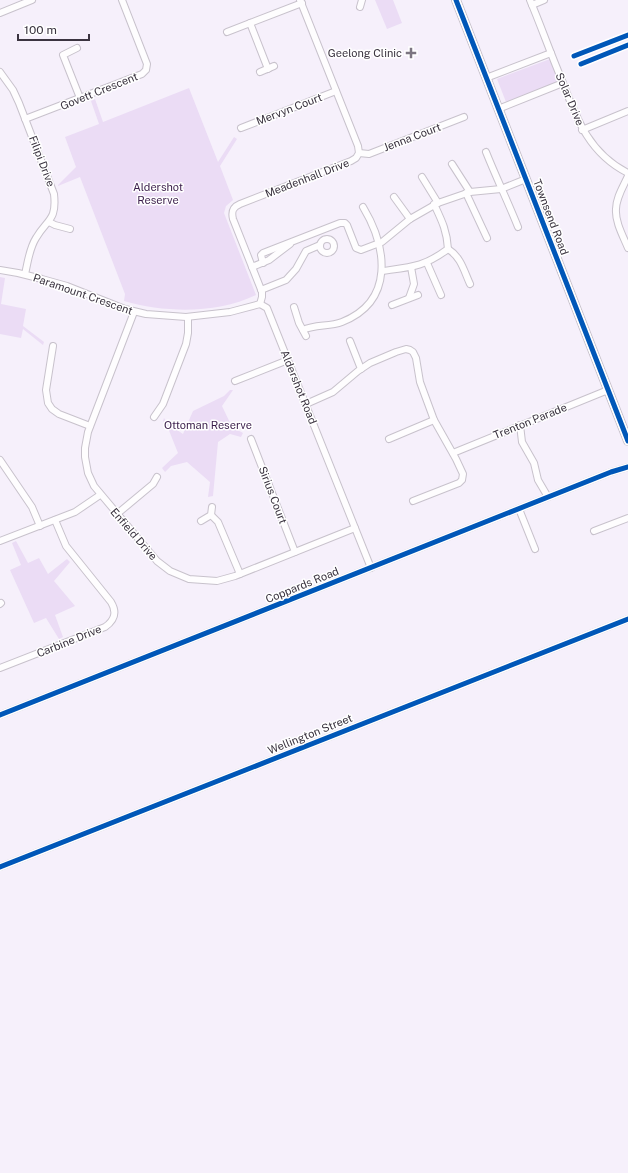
<svg xmlns="http://www.w3.org/2000/svg" width="628" height="1173" viewBox="0 0 628 1173" font-family="'Public Sans',sans-serif">
<style>
.green{fill:#ebdcf5}
.lines{fill:none;stroke-linecap:round;stroke-linejoin:round}
.minor-casing{stroke:#c8c2cc;stroke-width:8}
.major-casing{stroke:#c8c2cc;stroke-width:10}
.minor{stroke:#fefdfe;stroke-width:6}
.major{stroke:#fefdfe;stroke-width:8}
.cycleway-casing{stroke:#fff;stroke-width:8}
.cycleway{stroke:#0057b8;stroke-width:5}
.poi-dot{fill:#7c7681;stroke:#fff;stroke-width:1.5}
.labels{text-anchor:middle;stroke-width:3;stroke-linejoin:round;paint-order:stroke}
.poi-label{font-size:11px;fill:#3b3440;stroke:#fff;text-anchor:end}
.street-label{font-size:11px;fill:#3b3440;stroke:#fff}
.park-label{font-size:11px;fill:#391c49;stroke:#fff}
</style>
<rect width="100%" height="100%" fill="#f6f0fb"/>
<!-- green -->
<g class="green">
<path d="M 375,0 L 393,0 L 402,23 L 387,29 Z"/>
<path d="M 550,59 L 559,82 L 506,102 L 497,79 Z"/>
<path d="M 189,88 L 218,162 L 234,137 L 237,139 L 220,166 L 233,200 L 226,206 L 224,213 L 256,295 C 216,314 166,313 124,301 L 125,294 L 80,177 L 58,186 L 58,185 L 76,167 L 65,137 L 99,124 L 91,101 L 95,99 L 103,122 Z"/>
<path d="M 0,277 L 5,278 L 1,304 L 26,309 L 23,326 L 44,342 L 43,345 L 23,329 L 21,338 L 0,334 Z"/>
<path d="M 230,390 L 233,390 L 222,406 L 232,427 L 243,433 L 241,437 L 230,434 L 218,442 L 213,496 L 208,497 L 210,482 L 187,462 L 171,466 L 165,472 L 162,468 L 178,453 L 168,428 L 163,421 L 164,418 L 168,424 L 183,434 L 193,411 L 224,396 Z"/>
<path d="M 16,541 L 28,563 L 39,558 L 48,574 L 67,559 L 70,562 L 54,581 L 75,606 L 55,615 L 63,637 L 59,639 L 46,618 L 34,623 L 10,570 L 21,565 L 12,543 Z"/>
</g>
<g class="lines">
<defs>
<g id="minor">
<path d="M 530,0 C 541,26 550,52 561,78 C 576,117 588,153 628,173"/>
<path d="M 532,5 L 544,0"/>
<path d="M 360,7 L 362,0"/>
<path d="M 0,13 L 32,0"/>
<path d="M 250,23 L 268,69"/>
<path d="M 227,32 L 302,3"/>
<path d="M 77,48 L 63,55 L 80,98"/>
<path d="M 0,72 L 13,90 L 19,103 L 54,194 C 57,221 47,219 36,238 C 29,249 28,262 25,274"/>
<path d="M 260,72 L 274,66"/>
<path d="M 486,78 L 551,53"/>
<path d="M 498,109 L 563,83"/>
<path d="M 25,119 L 142,74 L 146,70 L 147,64 L 122,0"/>
<path d="M 241,128 L 336,91"/>
<path d="M 582,130 L 628,111"/>
<path d="M 486,152 C 496,177 508,202 518,227"/>
<path d="M 359,153 L 369,154 L 464,117"/>
<path d="M 452,164 L 470,192"/>
<path d="M 628,176 C 623,187 616,198 616,209 C 615,222 623,236 628,248"/>
<path d="M 422,177 L 438,203"/>
<path d="M 466,193 L 487,238"/>
<path d="M 394,197 L 410,219"/>
<path d="M 49,222 L 55,225 L 70,229"/>
<circle cx="327" cy="246" r="7"/>
<path d="M 448,249 C 461,257 464,271 470,284"/>
<path d="M 263,263 L 261,255 L 263,253 L 340,223 L 345,223 L 347,225 L 356,248 L 361,250 L 382,242 L 410,219 L 438,203 L 470,192 L 501,189 L 526,179"/>
<path d="M 427,263 L 441,295"/>
<path d="M 252,267 L 269,260 L 290,244"/>
<path d="M 0,270 L 18,273 L 42,279 L 67,286 L 125,309 L 146,314 L 186,317 L 230,312 L 260,304"/>
<path d="M 382,271 C 411,267 424,267 448,249 C 447,231 442,221 434,204"/>
<path d="M 261,290 L 286,280 L 296,269 L 306,251 L 320,245"/>
<path d="M 409,298 L 414,284 L 411,267"/>
<path d="M 260,304 L 262,297 L 262,292 L 233,219 C 231,211 233,207 240,204 L 351,161 L 356,158 L 359,153 L 358,146 L 300,0"/>
<path d="M 260,304 L 267,308 L 371,568"/>
<path d="M 392,305 L 418,295"/>
<path d="M 294,307 L 299,323 L 306,336"/>
<path d="M 134,312 L 88,432 L 85,448 L 85,457 L 88,473 L 94,486 L 157,561 L 170,571 L 189,579 L 217,581 L 235,576 L 355,528"/>
<path d="M 303,330 C 315,324 329,327 342,322 C 395,301 387,247 363,207"/>
<path d="M 350,341 L 361,369"/>
<path d="M 53,346 L 46,390 L 48,403 L 52,409 L 59,414 L 90,426"/>
<path d="M 235,381 L 288,360"/>
<path d="M 306,404 L 333,392 L 358,371 L 370,363 L 396,352 L 406,349 L 410,350 L 413,352 L 416,358 L 420,382 L 434,420 L 456,459 L 463,474 L 462,480 L 459,483 L 413,501"/>
<path d="M 154,417 L 163,404 L 186,344 L 188,333 L 188,317"/>
<path d="M 520,425 L 522,442 L 534,463 L 538,480 L 548,497"/>
<path d="M 251,439 L 295,552"/>
<path d="M 389,439 L 434,420"/>
<path d="M 453,453 L 608,390"/>
<path d="M 0,460 L 32,507 L 40,526"/>
<path d="M 519,509 L 535,549"/>
<path d="M 117,514 L 153,484 L 157,477"/>
<path d="M 211,515 L 218,522 L 240,574"/>
<path d="M 201,521 L 211,515 L 212,507"/>
<path d="M 594,531 L 628,518"/>
<path d="M 0,541 L 75,512 L 100,495"/>
<path d="M 0,604 L 1,603"/>
<path d="M 0,668 L 105,627 C 115,620 117,612 111,602 L 66,546 L 55,520"/>
<path d="M 0,715 L 611,472 L 628,467"/>
<path d="M 0,867 L 628,619"/>
</g>
<path id="major" d="M 456,0 L 628,441"/>
</defs>
<!-- minor casing -->
<use href="#minor" class="minor-casing"/>
<!-- major casing -->
<use href="#major" class="major-casing"/>
<!-- minor -->
<use href="#minor" class="minor"/>
<!-- major -->
<use href="#major" class="major"/>
<defs>
<g id="cycleway">
<path d="M 456,0 L 628,441"/>
<path d="M 574,56 L 628,35"/>
<path d="M 581,64 L 628,45"/>
<path d="M 0,715 L 611,472 L 628,467"/>
<path d="M 0,867 L 628,619"/>
</g>
</defs>
<!-- cycleway casing -->
<use href="#cycleway" class="cycleway-casing"/>
<!-- cycleway -->
<use href="#cycleway" class="cycleway"/>
</g>
<!-- markers -->
<path class="poi-dot" d="M409 47h4v4h4v4h-4v4h-4v-4h-4v-4h4z"/>
<g class="labels">
<!-- poi labels -->
<g class="poi-label">
<text x="402" y="57">Geelong Clinic</text>
</g>
<!-- street labels -->
<g class="street-label">
<text transform="translate(99 91) rotate(-22)" y="4">Govett Crescent</text>
<text transform="translate(570 99) rotate(67)" y="4">Solar Drive</text>
<text transform="translate(289 109) rotate(-21)" y="4">Mervyn Court</text>
<text transform="translate(412 137) rotate(-21)" y="4">Jenna Court</text>
<text transform="translate(42 161) rotate(69)" y="4">Filipi Drive</text>
<text transform="translate(307 178) rotate(-21)" y="4">Meadenhall Drive</text>
<text transform="translate(551 217) rotate(69)" y="4">Townsend Road</text>
<text transform="translate(83 294) rotate(19)" y="4">Paramount Crescent</text>
<text transform="translate(299 387) rotate(68)" y="4">Aldershot Road</text>
<text transform="translate(530 421) rotate(-22)" y="4">Trenton Parade</text>
<text transform="translate(273 495) rotate(69)" y="4">Sirius Court</text>
<text transform="translate(134 534) rotate(49)" y="4">Enfield Drive</text>
<text transform="translate(302 585) rotate(-22)" y="4">Coppards Road</text>
<text transform="translate(69 641) rotate(-22)" y="4">Carbine Drive</text>
<text transform="translate(310 734) rotate(-22)" y="4">Wellington Street</text>
</g>
<!-- park labels -->
<g class="park-label">
<text x="158" y="191">Aldershot<tspan x="158" dy="13">Reserve</tspan></text>
<text x="208" y="429">Ottoman Reserve</text>
</g>
</g>
<!-- scale -->
<path d="M18 34v6h71v-6" fill="none" stroke="#3b3440" stroke-width="2"/>
<text x="24" y="34" font-size="12" fill="#3b3440" stroke="#ffffff" stroke-width="3" paint-order="stroke">100 m</text>
</svg>
